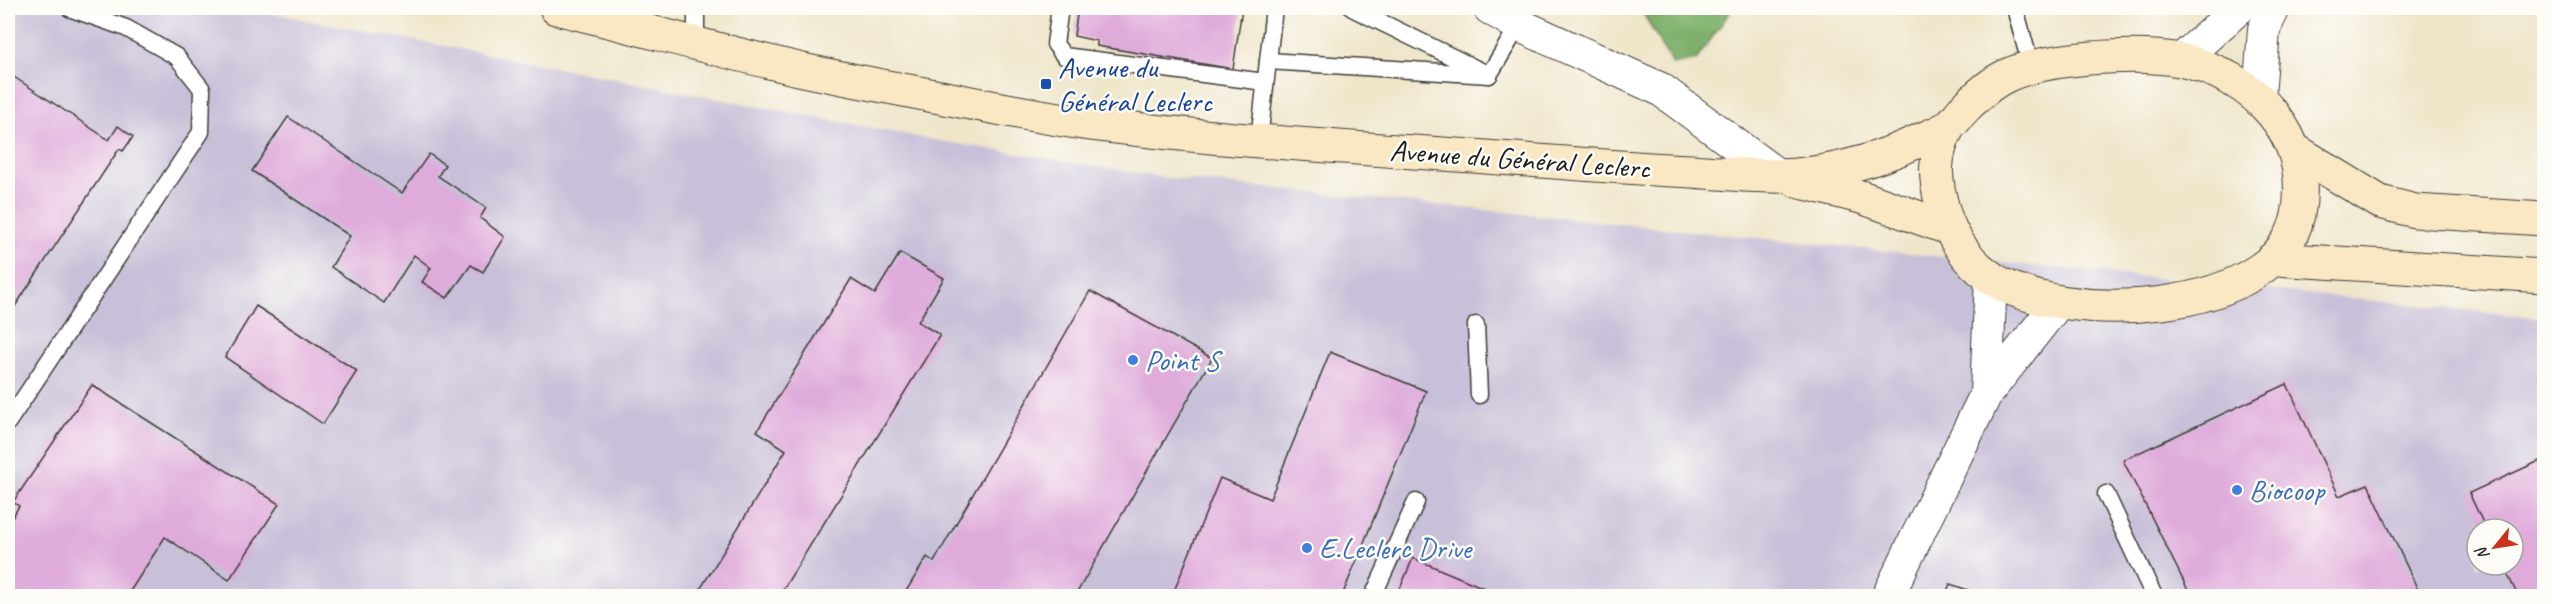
<svg xmlns="http://www.w3.org/2000/svg" width="2552" height="604" viewBox="0 0 2552 604" font-family="Caveat,sans-serif">
<style>
.industrial{fill:#c8bfd8;fill-rule:evenodd}
.forest{fill:#7db06b;stroke:#4c6644;stroke-width:1.5}
.building{fill:#dfabdb}
.lines{fill:none;stroke-linecap:round;stroke-linejoin:round}
.service-casing{stroke:#3c3a36;stroke-width:19}
.minor-casing{stroke:#3c3a36;stroke-width:34}
.tertiary-casing{stroke:#3c3a36;stroke-width:35}
.secondary-casing{stroke:#3c3a36;stroke-width:35}
.service{stroke:#fff;stroke-width:16}
.minor{stroke:#fff;stroke-width:32}
.tertiary{stroke:#fff;stroke-width:33}
.secondary{stroke:#fae7c3;stroke-width:33}
.transit-dot{fill:#1a4fb4;stroke:#fdfcf7;stroke-width:2}
.shop-dot{fill:#3f7fe0;stroke:#fdfcf7;stroke-width:2}
.labels{text-anchor:middle;stroke-width:5;stroke-linejoin:round;paint-order:stroke}
.transit-label{font-size:30px;fill:#164399;stroke:#fdfcf7;text-anchor:start}
.street-label{font-size:30px;fill:#1c1c1c;stroke:#fdfcf7}
.shop-label{font-size:30px;fill:#366cbe;stroke:#fdfcf7;text-anchor:start}
</style>
<rect width="100%" height="100%" fill="#fdfcf7"/>
<filter id="ink" filterUnits="userSpaceOnUse"><feTurbulence type="fractalNoise" baseFrequency=".0167" numOctaves="2"/><feDisplacementMap in="SourceGraphic" scale="12" xChannelSelector="R" yChannelSelector="G"/><feConvolveMatrix kernelMatrix="1 2 1 2 8 2 1 2 1" color-interpolation-filters="sRGB"/></filter>
<filter id="wash" filterUnits="userSpaceOnUse"><feTurbulence type="fractalNoise" baseFrequency=".008" numOctaves="4" result="noise"/><feDisplacementMap in="SourceGraphic" scale="24" xChannelSelector="R" yChannelSelector="G"/><feGaussianBlur stdDeviation="1.35" result="paint"/><feColorMatrix in="noise" values="0 0 0 0 0 0 0 0 0 0 0 0 0 0 0 0 0 1.4 0 .05"/><feComposite in="paint" operator="in"/></filter>
<g filter="url(#wash)">
<rect width="100%" height="100%" fill="#efe6ca"/>
<!-- industrial -->
<path class="industrial" d="M 8,8 L 245,8 L 923,138 L 1160,177 L 2544,318 L 2544,596 L 8,596 ZM 2477,529 L 2513,529 L 2513,565 L 2477,565 Z"/>
<!-- forest -->
<path class="forest" d="M 1640,8 L 1733,8 L 1696,60 L 1673,65 Z"/>
<g id="blocks">
<!-- building -->
<g class="building">
<path d="M 1078,8 L 1242,8 L 1233,69 L 1097,46 L 1097,41 L 1074,36 Z"/>
<path d="M 8,73 L 109,140 L 118,126 L 133,137 L 123,151 L 119,149 L 8,317 Z"/>
<path d="M 288,117 L 402,193 L 429,154 L 445,165 L 438,176 L 486,208 L 480,218 L 505,237 L 483,272 L 471,265 L 447,298 L 422,282 L 431,268 L 414,255 L 384,303 L 331,267 L 350,236 L 252,171 Z"/>
<path d="M 900,253 L 944,278 L 918,322 L 940,335 L 779,596 L 696,596 L 786,450 L 757,431 L 851,279 L 875,294 Z"/>
<path d="M 1090,291 L 1212,358 L 1075,596 L 903,596 L 927,557 L 934,562 Z"/>
<path d="M 256,306 L 357,371 L 323,424 L 225,357 Z"/>
<path d="M 1330,352 L 1426,391 L 1342,596 L 1172,596 L 1220,478 L 1270,499 Z"/>
<path d="M 2287,384 L 2339,496 L 2368,484 L 2419,592 L 2409,596 L 2191,596 L 2123,460 Z"/>
<path d="M 92,385 L 279,504 L 229,580 L 165,537 L 127,596 L 56,596 L 49,592 L 46,596 L 8,596 L 8,525 L 19,506 L 13,502 Z"/>
<path d="M 2544,459 L 2544,593 L 2536,596 L 2518,596 L 2503,565 L 2513,565 L 2513,529 L 2486,529 L 2469,493 Z"/>
<path d="M 1413,558 L 1503,596 L 1397,596 Z"/>
<path d="M 1950,584 L 1986,596 L 1945,596 Z"/>
</g>
</g>
</g>
<g filter="url(#ink)">
<use href="#blocks" fill-opacity="0" stroke="#3c3a36" stroke-width="1.5"/>
<g class="lines">
<defs>
<g id="service">
<path d="M 696,8 L 696,43"/>
<path d="M 1060,8 L 1055,44 L 1064,56 L 1265,82"/>
<path d="M 2015,8 L 2031,67"/>
<path d="M 1268,61 L 1489,75 L 1352,8"/>
<path d="M 1489,75 L 1519,25"/>
<path d="M 1259,140 L 1274,8"/>
<path d="M 1476,325 L 1479,395"/>
<path d="M 8,422 L 201,132 L 202,89 L 177,57 L 126,28 L 69,8"/>
<path d="M 2106,494 L 2154,596"/>
<path d="M 1373,596 L 1416,502"/>
</g>
<g id="minor">
<path d="M 2181,60 L 2239,8"/>
<path d="M 2259,97 L 2264,29 L 2274,8"/>
<path d="M 1986,394 L 1991,277"/>
<path d="M 1888,596 L 1986,394 L 2059,302"/>
</g>
<path id="tertiary" d="M 1490,8 L 1519,25 L 1660,89 L 1778,176"/>
<g id="secondary">
<path d="M 556,8 C 639,28 720,51 803,70 C 850,80 898,89 945,98 C 997,108 1048,119 1100,125 C 1228,141 1358,148 1486,157 C 1555,162 1623,168 1691,171 C 1719,173 1748,176 1776,176 C 1825,175 1872,162 1916,142 C 1926,137 1940,133 1949,126 C 1955,121 1959,114 1965,108 C 1976,97 1989,85 2002,78 C 2040,57 2138,52 2180,60 C 2255,76 2313,136 2298,215 C 2278,318 2059,326 1990,277 C 1967,261 1950,235 1943,209 C 1934,178 1933,156 1948,128"/>
<path d="M 2295,150 L 2380,202 L 2415,211 L 2544,219"/>
<path d="M 1797,181 L 1861,197 L 1948,228"/>
<path d="M 2275,259 L 2544,276"/>
</g>
</defs>
<!-- service casing -->
<use href="#service" class="service-casing"/>
<!-- minor casing -->
<use href="#minor" class="minor-casing"/>
<!-- tertiary casing -->
<use href="#tertiary" class="tertiary-casing"/>
<!-- secondary casing -->
<use href="#secondary" class="secondary-casing"/>
<!-- service -->
<use href="#service" class="service"/>
<!-- minor -->
<use href="#minor" class="minor"/>
<!-- tertiary -->
<use href="#tertiary" class="tertiary"/>
<!-- secondary -->
<use href="#secondary" class="secondary"/>
</g>
</g>
<!-- markers -->
<rect class="transit-dot" x="1040" y="78" width="12" height="12" rx="3"/>
<g class="shop-dot">
<circle cx="1133" cy="360" r="6"/>
<circle cx="2237" cy="490" r="6"/>
<circle cx="1307" cy="548" r="6"/>
</g>
<g class="labels">
<!-- transit labels -->
<g class="transit-label">
<text x="1058" y="77">Avenue du<tspan x="1058" dy="34">Général Leclerc</tspan></text>
</g>
<!-- street labels -->
<g class="street-label">
<text transform="translate(1520 159) rotate(4)" y="10">Avenue du Général Leclerc</text>
</g>
<!-- shop labels -->
<g class="shop-label">
<text x="1145" y="370">Point S</text>
<text x="2249" y="500">Biocoop</text>
<text x="1319" y="558">E.Leclerc Drive</text>
</g>
</g>
<!-- margin -->
<rect width="2552" height="604" fill="none" stroke="#fdfcf7" stroke-width="30"/>
<!-- north arrow -->
<g transform="translate(2495 547) rotate(240)"><circle r="28" fill="#fdfcf7" stroke="#a3a29f" stroke-width="1.5"/>
<path d="M0-4.5L10 22L0 15L-10 22Z" fill="#c8321e"/>
<text y="-9" font-size="16" font-weight="bold" text-anchor="middle" fill="#1c1c1c">N</text>
</g>
</svg>
